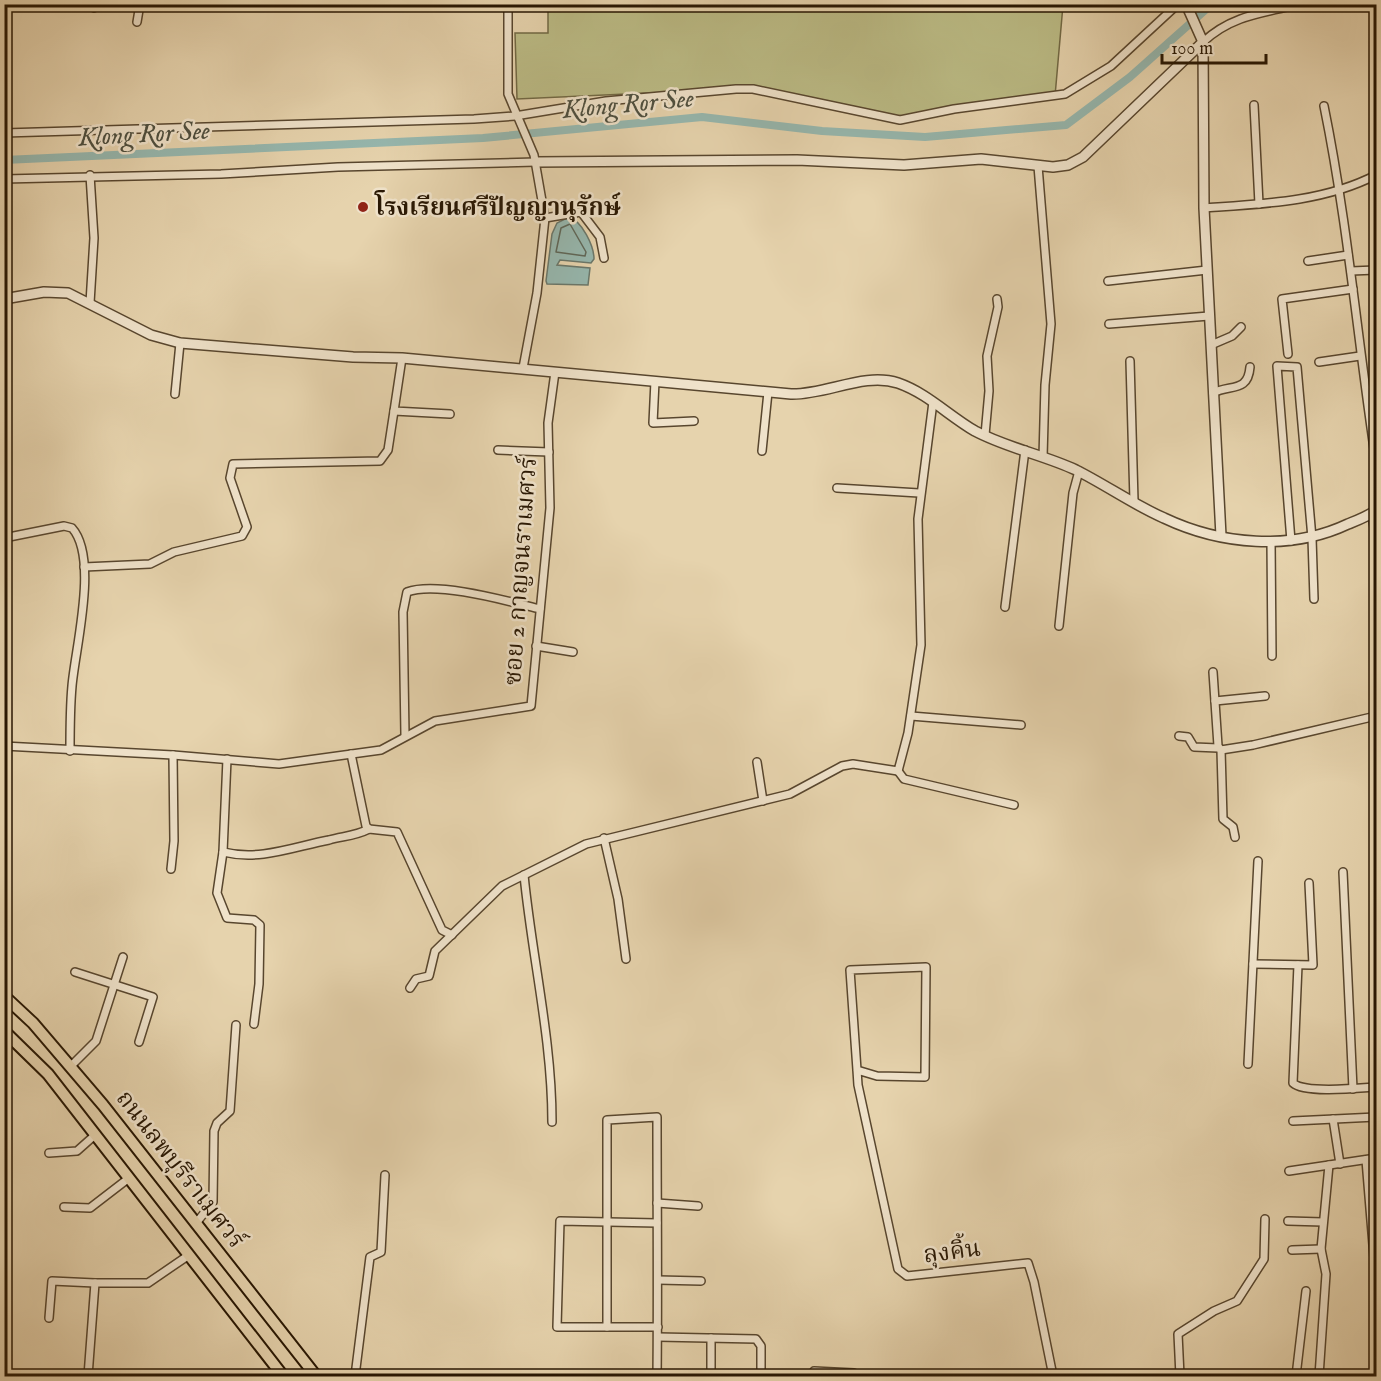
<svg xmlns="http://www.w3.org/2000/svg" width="1381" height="1381" viewBox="0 0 1381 1381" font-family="'IM FELL English','Noto Serif Thai',serif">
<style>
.green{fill:#bbbb85;stroke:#726944;stroke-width:1.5}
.water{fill:#96b7ae;stroke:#6a776a;stroke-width:1.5}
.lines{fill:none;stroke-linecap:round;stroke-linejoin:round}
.shore{stroke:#5f6758;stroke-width:1.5}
.canal{stroke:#96b7ae;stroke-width:8}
.minor-casing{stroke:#58462e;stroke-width:10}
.tertiary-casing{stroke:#58462e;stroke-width:12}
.primary-casing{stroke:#281703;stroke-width:14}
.minor{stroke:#efe2ca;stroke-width:7}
.tertiary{stroke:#efe2ca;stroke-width:9}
.primary{stroke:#e6d3ad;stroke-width:10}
.poi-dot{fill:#8f2418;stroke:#efe2ca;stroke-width:2}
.labels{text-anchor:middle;stroke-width:5;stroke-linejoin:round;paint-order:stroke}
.poi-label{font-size:24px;font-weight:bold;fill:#281703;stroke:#efe2ca;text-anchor:start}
.street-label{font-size:24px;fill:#281703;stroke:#efe2ca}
.water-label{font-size:26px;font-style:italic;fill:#4e4f3f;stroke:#efe2ca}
</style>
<rect width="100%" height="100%" fill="#e6d3ad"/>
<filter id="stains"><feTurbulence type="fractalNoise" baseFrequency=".00333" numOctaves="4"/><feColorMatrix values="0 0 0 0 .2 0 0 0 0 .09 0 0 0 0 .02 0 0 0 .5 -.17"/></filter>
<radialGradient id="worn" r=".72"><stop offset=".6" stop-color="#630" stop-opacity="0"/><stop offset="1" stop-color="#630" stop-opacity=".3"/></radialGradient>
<!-- green -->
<path class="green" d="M 548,5 L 1063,5 L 1055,96 L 886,118 L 736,89 L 517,99 L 515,33 L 548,33 Z"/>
<!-- water -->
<path class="water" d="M 569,217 C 582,221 594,246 594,259 L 591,263 L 560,260 L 557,265 L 590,268 L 588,285 L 547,284 L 546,281 L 552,234 L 557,223 Z"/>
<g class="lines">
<!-- shore -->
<path class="shore" d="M 570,224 L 586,252 L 585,256 L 556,252 L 561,228 Z"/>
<!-- canal -->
<path class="canal" d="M 4,160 L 483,138 L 702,117 L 822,131 L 925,137 L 1066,125 L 1130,77 L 1212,4"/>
<defs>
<g id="minor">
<path d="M 508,4 L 508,94 L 534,155 L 545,218 L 537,293 L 523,368"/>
<path d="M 49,6 L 49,4"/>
<path d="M 94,8 L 94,4"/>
<path d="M 137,22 L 140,4"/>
<path d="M 1203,42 C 1232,15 1263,13 1301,4"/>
<path d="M 1254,105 L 1259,204"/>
<path d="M 1324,106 C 1348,224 1358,344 1376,462"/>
<path d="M 4,133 L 474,119 L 515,116 L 606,101 L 736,89 L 753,89 L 900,120 L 954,109 L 1065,94 L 1111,66 L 1178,4"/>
<path d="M 1038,166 L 1051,324 L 1045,385 L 1043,457"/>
<path d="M 90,175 L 94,238 L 90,303"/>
<path d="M 4,179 L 221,174 L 338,167 L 536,162"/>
<path d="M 1204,208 C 1262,204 1324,202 1376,175"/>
<path d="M 545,218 L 581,212 L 600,237 L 604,258"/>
<path d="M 1308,261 L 1348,255"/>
<path d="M 1351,271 L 1376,270"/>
<path d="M 1108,281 L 1207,270"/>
<path d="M 1109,324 L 1209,316"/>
<path d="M 1211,345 L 1232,336 L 1241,327"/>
<path d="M 1288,354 L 1282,299 L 1353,289"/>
<path d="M 402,358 L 394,411 L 450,414"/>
<path d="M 1130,361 L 1134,501"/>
<path d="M 1319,362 L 1360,356"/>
<path d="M 655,381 L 653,423 L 694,421"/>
<path d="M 1213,393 C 1230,384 1248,393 1250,367"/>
<path d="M 175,394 L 180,343"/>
<path d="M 985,435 L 989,391 L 987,356 L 998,307 L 997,299"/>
<path d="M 498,450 L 549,452"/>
<path d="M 762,451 L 768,392"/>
<path d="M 837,488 L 919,493"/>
<path d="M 1372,513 L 1376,542"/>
<path d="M 4,538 L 64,526 L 72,528 C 99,558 75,649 72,686 C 70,708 70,730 70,751"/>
<path d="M 1271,541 L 1272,656"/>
<path d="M 1291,541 L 1277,366 L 1297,367 L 1312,538 L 1314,599"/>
<path d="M 84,567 L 150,564 L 174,552 L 242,536 L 247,527 L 230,478 L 233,464 L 380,461 L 388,450 L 394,411"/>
<path d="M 1005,607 L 1025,450"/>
<path d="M 1059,626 L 1073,493 L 1079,471"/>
<path d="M 536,646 L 573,652"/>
<path d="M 1213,672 L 1218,746 L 1221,750 L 1253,745 L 1376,716"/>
<path d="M 1215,701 L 1265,696"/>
<path d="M 911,716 L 1021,725"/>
<path d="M 405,735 L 403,612 L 407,592 C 437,581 507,601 540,609"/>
<path d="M 1179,736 L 1188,737 L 1194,747 L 1218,748"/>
<path d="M 4,746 L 173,755 L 279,764 L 381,750 L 435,721 L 531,706 L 550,508 L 548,423 L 555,372"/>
<path d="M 1221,750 L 1223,819 L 1233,827 L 1235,837"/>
<path d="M 351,754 L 366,826 L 369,829 L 397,832 L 442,930 L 452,935"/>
<path d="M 227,759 L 223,852 L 217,893 L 227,918 L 254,920 L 260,925 L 259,984 L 254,1024"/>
<path d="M 757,762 L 763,801"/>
<path d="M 898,771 L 904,779 L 1014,805"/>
<path d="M 604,838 L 618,899 L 626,959"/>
<path d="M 223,852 C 260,861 293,847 329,840 C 344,836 355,836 369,829"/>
<path d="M 171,869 L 174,841 L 173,755"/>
<path d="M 1343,872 L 1353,1089"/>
<path d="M 524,875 C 532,957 552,1039 552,1122"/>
<path d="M 1253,964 L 1313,965 L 1309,883"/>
<path d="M 1298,965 L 1293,1083 C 1305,1094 1360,1088 1376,1087"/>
<path d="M 75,972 L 153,997 L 139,1042"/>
<path d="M 410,988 L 416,979 L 429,976 L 435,951 L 502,886 L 586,844 L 790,794 L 842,766 L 853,764 L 898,771 L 908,733 L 921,645 L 918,519 L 933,402"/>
<path d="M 1248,1064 L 1258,861"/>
<path d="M 71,1066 L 96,1041 L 123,957"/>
<path d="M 857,1070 L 877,1076 L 925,1077 L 926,967 L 850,970 L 857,1070 L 858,1085 L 898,1269 L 907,1276 L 1028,1263 L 1034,1282 L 1053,1376"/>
<path d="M 1333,1119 L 1340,1164"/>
<path d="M 1293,1121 L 1376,1117"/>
<path d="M 49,1153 L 77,1151 L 95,1135"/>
<path d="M 1366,1160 L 1374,1257"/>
<path d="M 1289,1171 L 1376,1158"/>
<path d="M 657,1203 L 698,1206"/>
<path d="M 64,1207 L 90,1208 L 129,1178"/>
<path d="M 1288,1221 L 1323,1222"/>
<path d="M 197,1222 L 213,1202 L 214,1131 L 217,1123 L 230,1111 L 236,1025"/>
<path d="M 1292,1250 L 1321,1249"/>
<path d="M 658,1280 L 701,1281"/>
<path d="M 49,1318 L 52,1281 L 95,1283"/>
<path d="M 607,1327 L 557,1327 L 560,1221 L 657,1223"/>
<path d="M 658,1337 L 756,1339 L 761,1346 L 761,1376"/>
<path d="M 88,1376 L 95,1283 L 148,1283 L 189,1255"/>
<path d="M 355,1376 L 370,1257 L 381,1252 L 385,1175"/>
<path d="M 657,1376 C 658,1290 657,1203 657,1117 L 607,1120 L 607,1327 L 658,1327"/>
<path d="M 711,1376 L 711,1338"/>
<path d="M 814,1376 L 814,1371 L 854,1373"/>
<path d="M 1180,1376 L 1178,1334 L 1214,1311 L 1237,1301 L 1264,1259 L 1265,1219"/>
<path d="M 1296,1376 L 1306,1291"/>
<path d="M 1319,1376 L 1326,1274 L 1321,1249 L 1329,1165"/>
</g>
<g id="tertiary">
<path d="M 1186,4 L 1203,42 L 1204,208 L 1221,536"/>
<path d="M 536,162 L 797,160 L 904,165 L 981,159 L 1053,167 L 1068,165 L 1083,157 L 1203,42"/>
<path d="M 4,299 L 44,292 L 68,293 L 151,335 L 180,343 L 353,357 L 402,358 L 791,394 C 826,395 864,372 898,383 C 927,393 949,416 975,431 C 1007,448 1044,455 1076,470 C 1106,485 1134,505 1164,518 C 1221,545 1291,551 1348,524 C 1358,520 1369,516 1376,510"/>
</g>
<g id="primary">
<path d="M 4,996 L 33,1023 L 103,1105 L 316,1376"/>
<path d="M 4,1031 L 48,1074 L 283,1376"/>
</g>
</defs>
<!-- minor casing -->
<use href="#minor" class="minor-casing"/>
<!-- tertiary casing -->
<use href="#tertiary" class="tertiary-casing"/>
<!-- primary casing -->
<use href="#primary" class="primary-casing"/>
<!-- minor -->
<use href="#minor" class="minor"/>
<!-- tertiary -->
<use href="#tertiary" class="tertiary"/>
<!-- primary -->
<use href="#primary" class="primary"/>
</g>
<!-- markers -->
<circle class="poi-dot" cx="363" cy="207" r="6"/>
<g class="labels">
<!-- poi labels -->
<g class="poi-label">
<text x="375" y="215">โรงเรียนศรีปัญญานุรักษ์</text>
</g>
<!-- street labels -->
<g class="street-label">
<text transform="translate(520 571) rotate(-86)" y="8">ซอย 2 กาญจนราเมศวร์</text>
<text transform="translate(181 1169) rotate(52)" y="8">ถนนลพบุรีราเมศวร์</text>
<text transform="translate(952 1251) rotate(-7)" y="8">ลุงคิ้น</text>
</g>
<!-- water labels -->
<g class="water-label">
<text transform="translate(628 103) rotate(-5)" y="9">Klong Ror See</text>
<text transform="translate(144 133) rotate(-3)" y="9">Klong Ror See</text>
</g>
</g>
<!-- margin -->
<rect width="1381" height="1381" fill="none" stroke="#e6d3ad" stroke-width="24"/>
<rect x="6" y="6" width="1369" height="1369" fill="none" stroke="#281703" stroke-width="3"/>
<rect x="12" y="12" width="1357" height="1357" fill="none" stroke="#281703" stroke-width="1.5"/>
<!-- scale -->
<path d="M1162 54v9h104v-9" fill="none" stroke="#281703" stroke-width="3"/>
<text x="1171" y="54" font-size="18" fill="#281703" stroke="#efe2ca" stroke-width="4.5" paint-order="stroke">100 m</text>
<rect width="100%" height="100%" filter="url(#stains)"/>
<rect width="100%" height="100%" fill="url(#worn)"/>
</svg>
